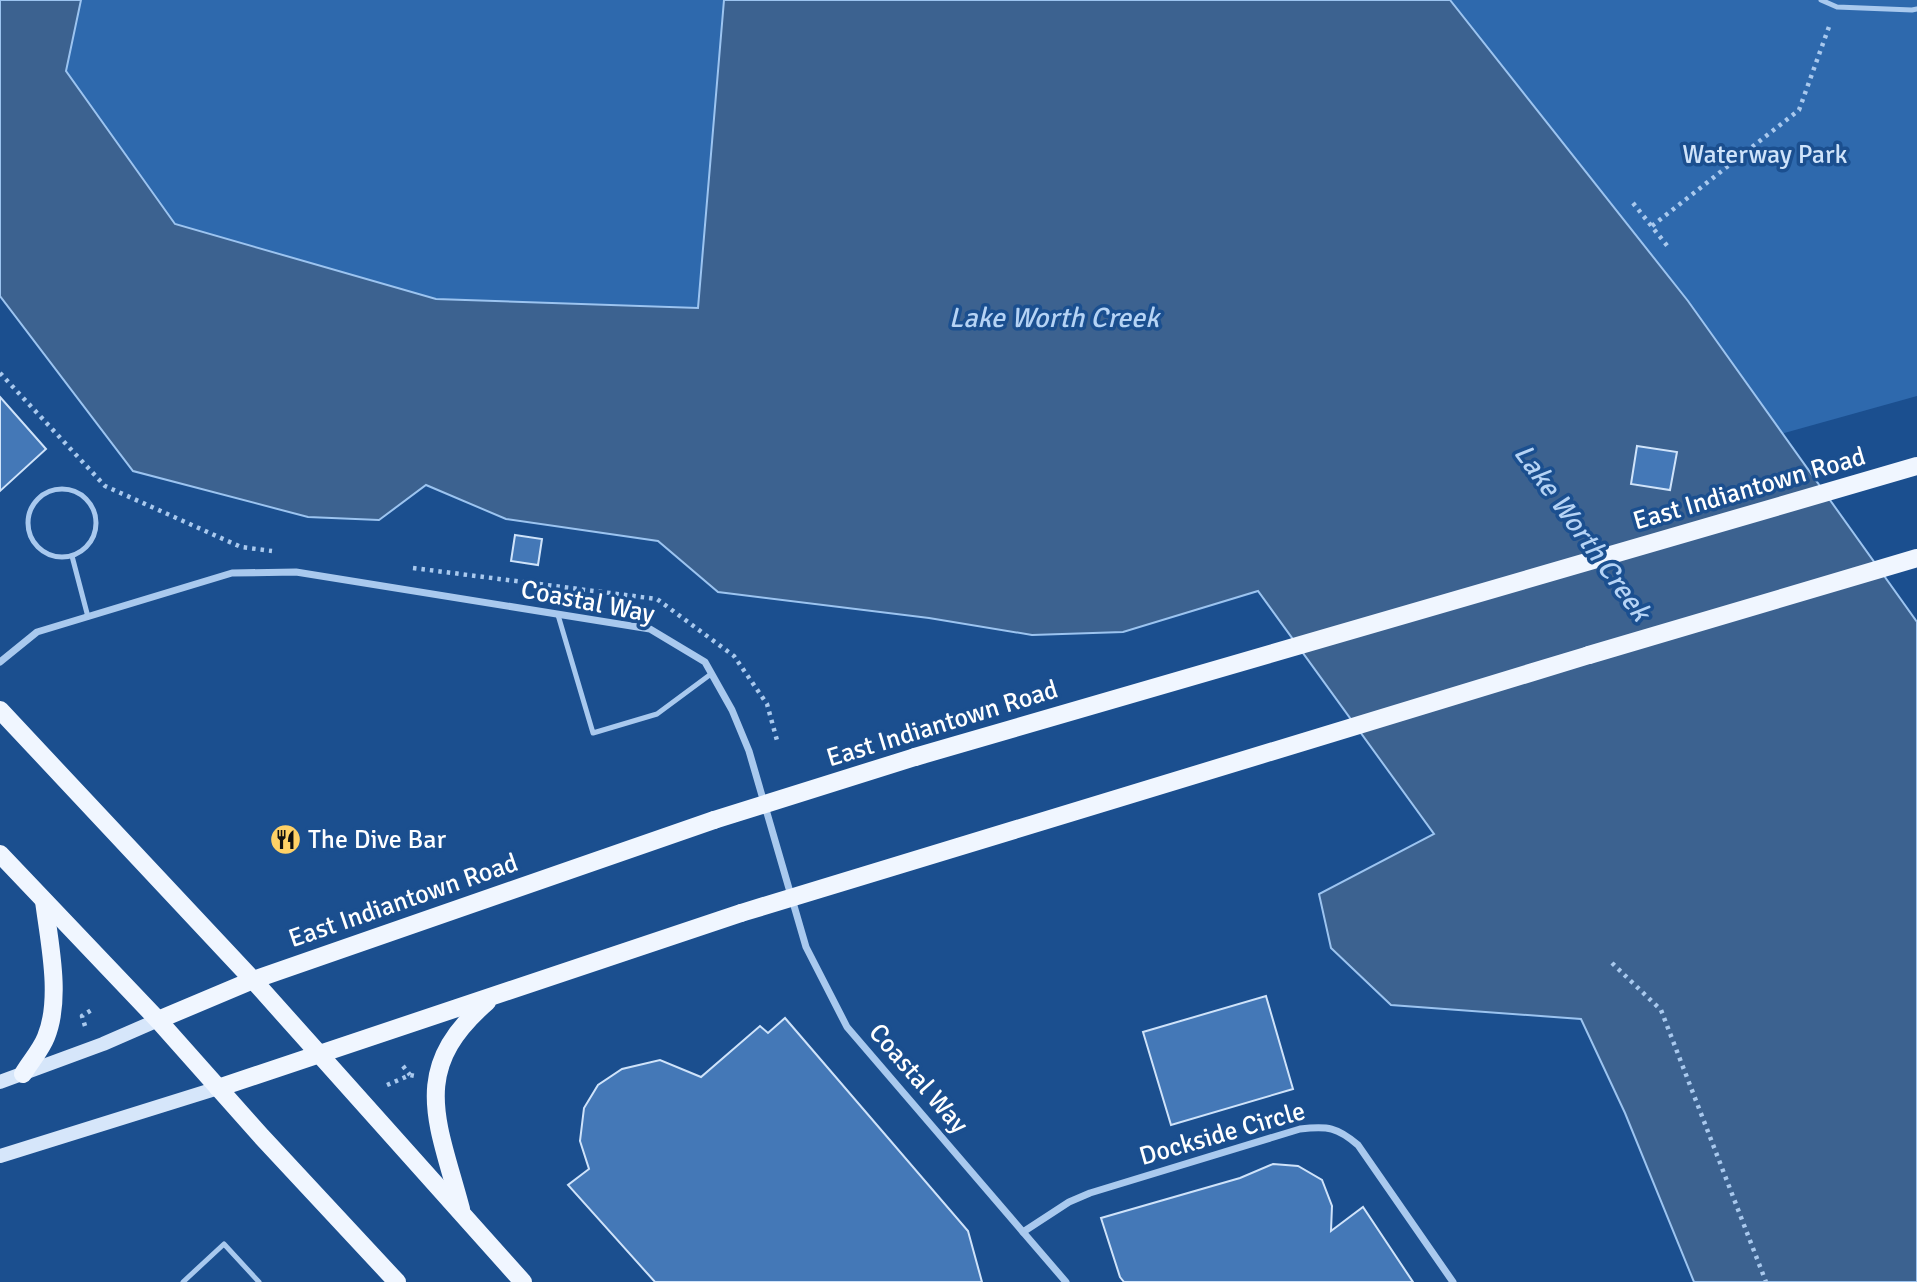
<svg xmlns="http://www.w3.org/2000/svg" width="1917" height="1282" viewBox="0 0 1917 1282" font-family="Signika,sans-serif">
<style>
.green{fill:#2e69ad}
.water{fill:#3c6290;stroke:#9cc4f0;stroke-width:2}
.building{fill:#4478b7;stroke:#cfe3fa;stroke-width:2}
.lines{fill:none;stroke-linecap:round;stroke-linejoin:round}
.path{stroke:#a9c9ee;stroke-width:4.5;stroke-dasharray:3.5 5;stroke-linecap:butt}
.lane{stroke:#a9c9ee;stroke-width:5}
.street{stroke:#a9c9ee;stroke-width:7}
.secondary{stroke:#d6e6fa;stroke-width:14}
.primary{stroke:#f0f6ff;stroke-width:18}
.primary-bridge{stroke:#f0f6ff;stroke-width:18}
.labels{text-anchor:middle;stroke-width:7;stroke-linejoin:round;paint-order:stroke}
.park-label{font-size:26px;fill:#cfe3fa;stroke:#1b4f8f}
.street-label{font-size:26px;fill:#fff;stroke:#1b4f8f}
.poi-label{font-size:26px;fill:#fff;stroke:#1b4f8f;text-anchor:start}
.water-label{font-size:28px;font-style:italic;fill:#b5d3f5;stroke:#1b4f8f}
</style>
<rect width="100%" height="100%" fill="#1b4f8f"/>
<!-- green -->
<g class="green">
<path d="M 81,0 L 724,0 L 699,308 L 436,299 L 175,224 L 66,71 Z"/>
<path d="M 1433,0 L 1917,0 L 1917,396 L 1777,435 Z"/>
</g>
<!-- water -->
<path class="water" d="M 0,0 L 81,0 L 66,71 L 175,224 L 436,299 L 698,308 L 724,0 L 1450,0 L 1688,301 L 1917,622 L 1917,1282 L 1694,1282 L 1625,1113 L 1581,1019 L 1391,1005 L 1331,948 L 1319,894 L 1434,834 L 1258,591 L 1123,632 L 1032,635 L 929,618 L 718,592 L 658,541 L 506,519 L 426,485 L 379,520 L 308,517 L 133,471 L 0,296 Z"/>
<!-- building -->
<g class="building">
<path d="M 0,397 L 46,449 L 0,491 Z"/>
<path d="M 1637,446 L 1677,452 L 1670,490 L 1631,484 Z"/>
<path d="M 515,535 L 542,539 L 538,565 L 511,561 Z"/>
<path d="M 1266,996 L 1293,1089 L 1171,1125 L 1143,1032 Z"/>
<path d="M 785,1018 L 968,1231 L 982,1282 L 655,1282 L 568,1185 L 589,1169 L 580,1141 L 584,1108 L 598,1085 L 622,1069 L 660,1060 L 701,1077 L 760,1026 L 768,1033 Z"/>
<path d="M 1273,1164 L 1298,1166 L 1322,1180 L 1332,1206 L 1331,1231 L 1363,1207 L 1413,1282 L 1124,1282 L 1120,1277 L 1101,1218 L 1240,1178 Z"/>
</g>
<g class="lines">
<!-- path -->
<g class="path">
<path d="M 1633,203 L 1669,248"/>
<path d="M 1652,226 L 1799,110 L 1830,24"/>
<path d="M 0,373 L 105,486 L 241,547 L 272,551"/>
<path d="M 413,568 L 657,599 L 734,656 L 767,704 L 778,744"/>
<path d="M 1612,963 L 1661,1010 L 1766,1282"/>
<path d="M 85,1026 L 82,1016 L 93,1009"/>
<path d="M 403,1066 L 410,1075"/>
<path d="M 387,1085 L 410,1075 L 415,1076"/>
</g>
<!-- lane -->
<g class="lane">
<path d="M 1821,0 L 1837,7 L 1912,10 L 1917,9"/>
<circle cx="62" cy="523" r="34"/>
<path d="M 72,556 L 88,617"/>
<path d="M 558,615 L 593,733 L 657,714 L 711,674"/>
<path d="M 183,1282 L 224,1244 L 259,1282"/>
</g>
<!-- street -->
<g class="street">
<path d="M 0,662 L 37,632 L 232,573 L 296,572 L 650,629 L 705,662 L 732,710 L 749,751 L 806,947 L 847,1027 L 1066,1282"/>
<path d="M 1023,1232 L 1069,1202 L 1090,1193 L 1300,1129 C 1328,1126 1337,1127 1358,1145 L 1453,1282"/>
</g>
<!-- secondary -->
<g class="secondary">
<path d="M 0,1082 L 103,1044 L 158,1020"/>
<path d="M 0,1156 L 218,1088"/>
</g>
<!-- primary -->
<g class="primary">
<path d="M 1589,655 L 1917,558"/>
<path d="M 0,710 L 253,980 L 523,1282"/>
<path d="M 915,757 L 1917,466"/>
<path d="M 0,854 L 158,1020 L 262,1137 L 397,1282"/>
<path d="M 158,1020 L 253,980 L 714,820"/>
<path d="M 23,1074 C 30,1062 41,1050 46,1037 C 62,998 49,941 44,901"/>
<path d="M 218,1088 L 741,913"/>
<path d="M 461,1209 C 438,1122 408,1070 487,1002"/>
</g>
<!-- primary-bridge -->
<g class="primary-bridge">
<path d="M 714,820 L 915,757"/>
<path d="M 741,913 L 1589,655"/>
</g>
</g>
<!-- icons -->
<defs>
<symbol id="restaurant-disc" viewBox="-11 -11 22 22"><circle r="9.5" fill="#ffd166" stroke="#1b4f8f"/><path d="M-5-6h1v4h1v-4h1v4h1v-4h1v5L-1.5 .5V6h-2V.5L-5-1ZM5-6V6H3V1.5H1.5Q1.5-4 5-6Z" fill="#111"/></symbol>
</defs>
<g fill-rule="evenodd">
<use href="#restaurant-disc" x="268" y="822" width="35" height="35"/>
</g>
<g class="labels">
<!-- park labels -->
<g class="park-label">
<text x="1765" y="163">Waterway Park</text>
</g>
<!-- street labels -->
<g class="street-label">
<text transform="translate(1749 488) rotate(-16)" y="9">East Indiantown Road</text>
<text transform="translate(588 601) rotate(11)" y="9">Coastal Way</text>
<text transform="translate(942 723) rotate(-17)" y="9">East Indiantown Road</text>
<text transform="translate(403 900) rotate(-19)" y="9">East Indiantown Road</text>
<text transform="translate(919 1078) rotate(49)" y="9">Coastal Way</text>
<text transform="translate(1222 1133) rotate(-16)" y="9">Dockside Circle</text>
</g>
<!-- poi labels -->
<g class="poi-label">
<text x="308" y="848">The Dive Bar</text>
</g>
<!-- water labels -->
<g class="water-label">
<text x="1054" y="327">Lake Worth Creek</text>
<text transform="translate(1583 532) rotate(54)" y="10">Lake Worth Creek</text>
</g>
</g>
</svg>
